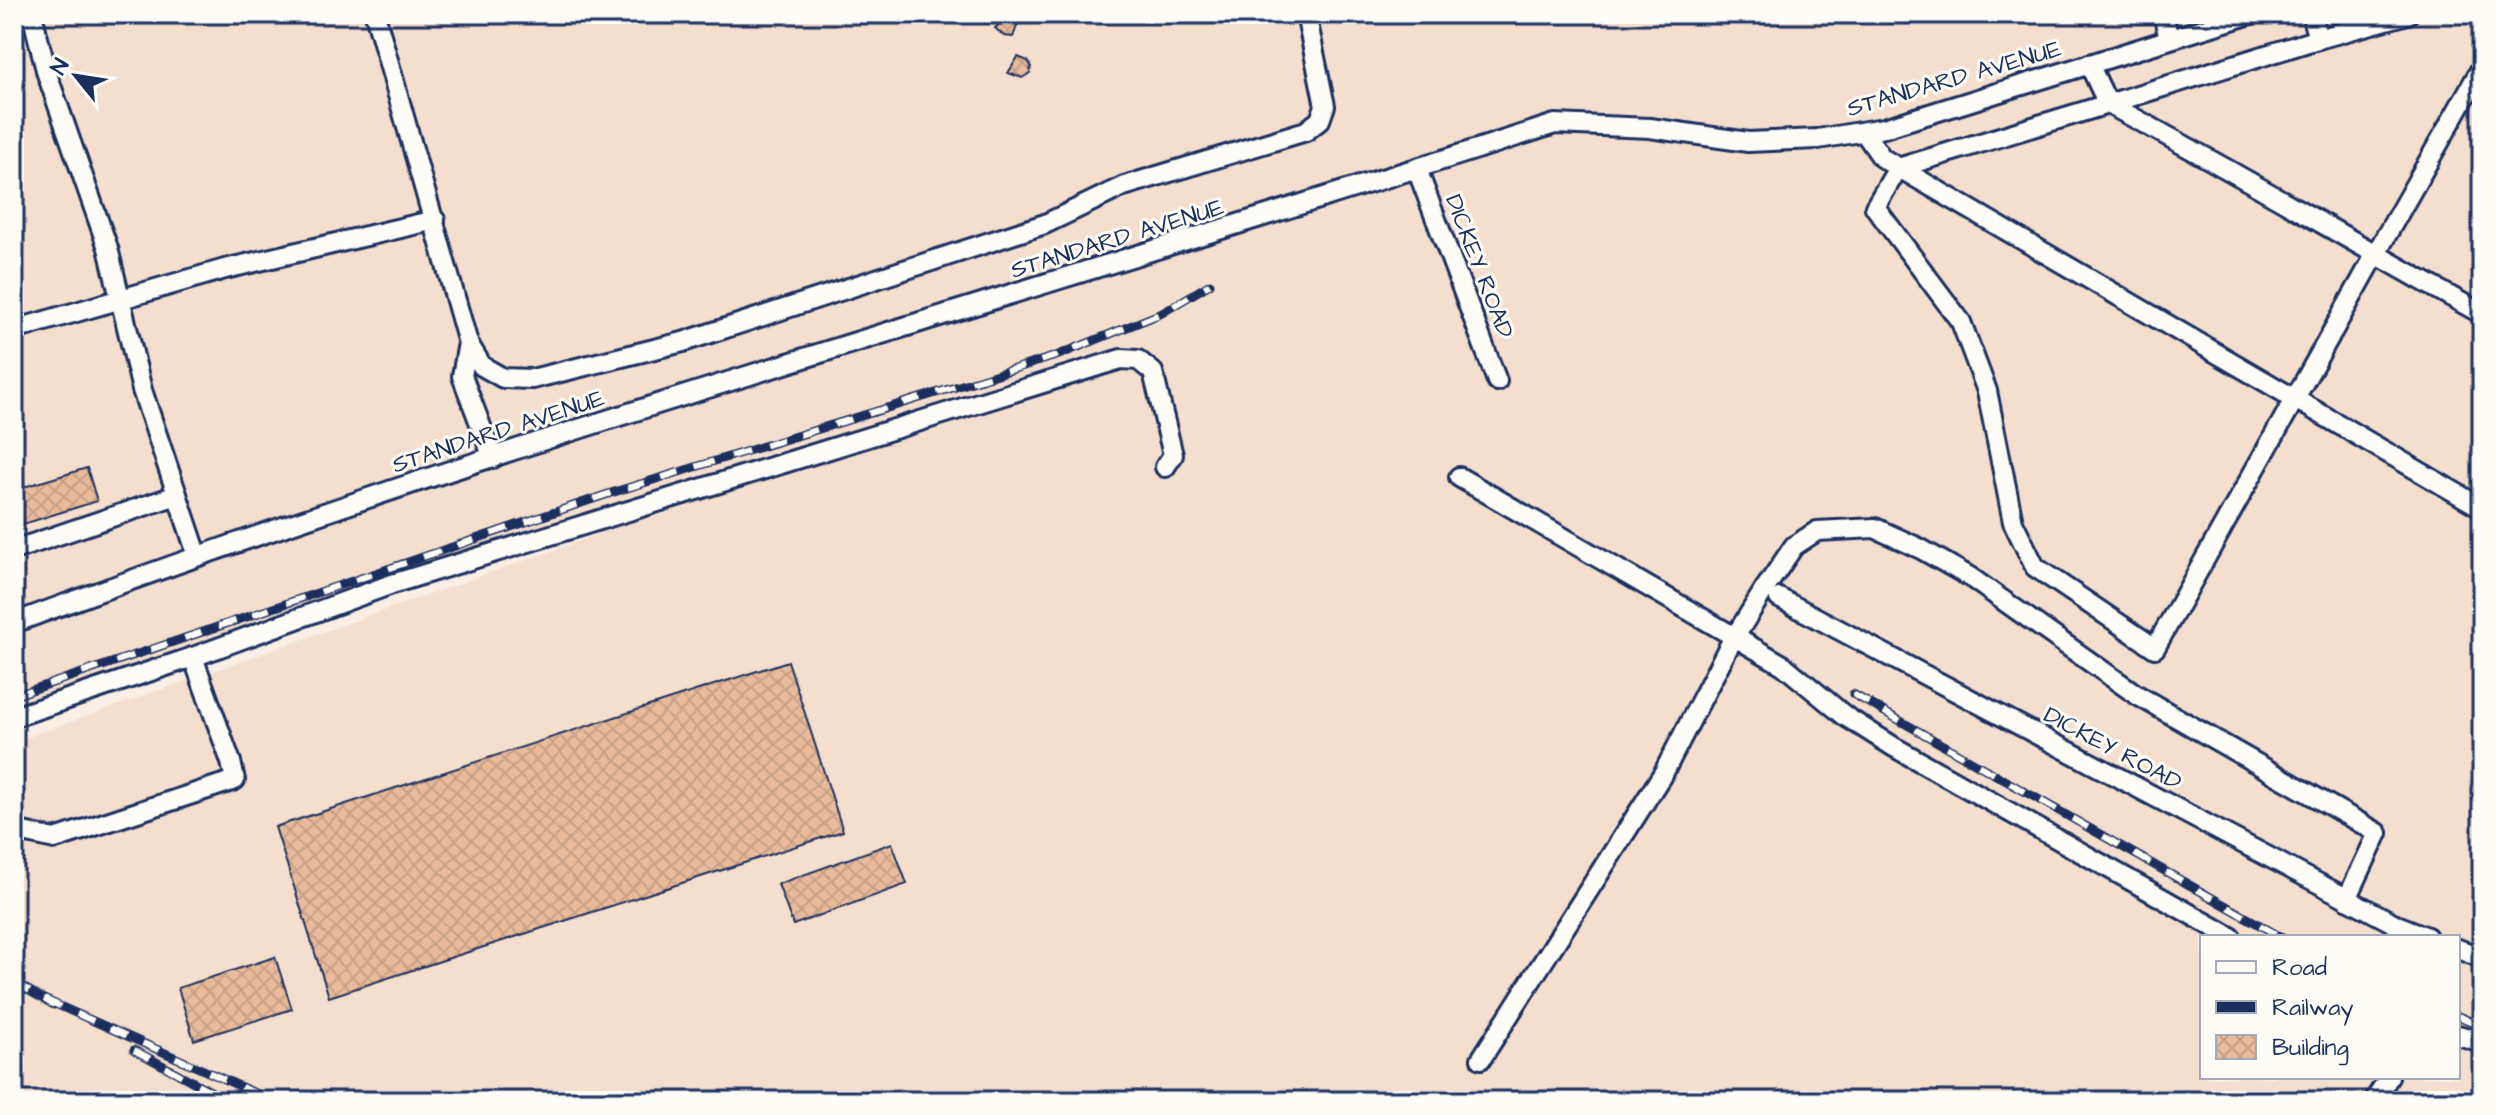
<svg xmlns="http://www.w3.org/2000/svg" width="2496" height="1115" viewBox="0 0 2496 1115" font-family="'Architects Daughter',sans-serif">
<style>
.built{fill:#f4dfce;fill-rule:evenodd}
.building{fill:url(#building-cross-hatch);stroke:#1b2f5e;stroke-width:2}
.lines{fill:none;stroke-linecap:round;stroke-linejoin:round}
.minor-casing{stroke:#1b2f5e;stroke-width:24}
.minor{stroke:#fdfcf7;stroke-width:18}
.rail-casing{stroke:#1b2f5e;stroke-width:9}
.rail{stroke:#fdfcf7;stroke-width:6;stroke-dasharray:18;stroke-linecap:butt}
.labels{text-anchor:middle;stroke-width:6;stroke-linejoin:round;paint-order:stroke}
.street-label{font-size:24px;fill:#1b2f5e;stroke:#fdfcf7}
</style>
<defs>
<pattern id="building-cross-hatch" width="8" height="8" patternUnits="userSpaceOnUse" patternTransform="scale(2)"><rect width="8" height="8" fill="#e9bb9a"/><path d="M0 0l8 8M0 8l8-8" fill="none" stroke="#c7a187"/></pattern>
</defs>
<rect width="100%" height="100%" fill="#f9efe4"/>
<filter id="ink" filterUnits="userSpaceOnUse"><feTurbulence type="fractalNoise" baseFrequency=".0125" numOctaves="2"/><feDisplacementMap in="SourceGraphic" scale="16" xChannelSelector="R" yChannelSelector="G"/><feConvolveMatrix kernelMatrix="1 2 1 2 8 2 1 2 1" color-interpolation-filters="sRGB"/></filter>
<g filter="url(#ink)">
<!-- built -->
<path class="built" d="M 14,14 L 2482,14 L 2482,1101 L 14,1101 L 14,742 L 1167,332 L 14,721 ZM 2202,937 L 2458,937 L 2458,1077 L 2202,1077 Z"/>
<!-- building -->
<g class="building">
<path d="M 1006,18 L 1018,23 L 1013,37 L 1004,36 L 995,28 Z"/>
<path d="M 1018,57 L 1028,61 L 1031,66 L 1030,73 L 1022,78 L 1008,73 Z"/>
<path d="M 87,468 L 97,501 L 14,527 L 14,490 Z"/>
<path d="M 788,661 L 843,831 L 329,997 L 275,827 Z"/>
<path d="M 892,843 L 907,884 L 793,925 L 778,884 Z"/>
<path d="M 275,957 L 292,1009 L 194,1040 L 178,988 Z"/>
</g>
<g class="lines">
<defs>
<g id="minor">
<path d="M 32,14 L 47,74 L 108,248 L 142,390 L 197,554"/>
<path d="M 375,14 L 468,343 L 482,366 L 503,378 L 532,379 L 683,342 L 1045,224 L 1124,186 L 1306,131 L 1320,120 L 1325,106 L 1306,14"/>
<path d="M 2163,14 L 2169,39"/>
<path d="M 2318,39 L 2408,14"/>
<path d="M 2089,64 L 2108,104 L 2318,39 L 2311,14"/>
<path d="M 2482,67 C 2372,260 2263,453 2155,648 L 2035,567 L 2013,522 L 1987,391 L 1961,322 L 1875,207 L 1898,168 L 2108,104 C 2235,171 2357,245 2482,314"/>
<path d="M 1864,132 L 1882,158 L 2482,508"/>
<path d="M 1417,169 L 1497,381"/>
<path d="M 14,330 L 225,269 L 435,220"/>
<path d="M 468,343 L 462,376 L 493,458"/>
<path d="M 1459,477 L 1783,665 L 1845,716 L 1894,747 L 2231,937"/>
<path d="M 14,550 L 177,495"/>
<path d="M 1779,598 L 2399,926 L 2427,937"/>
<path d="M 14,623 C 520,434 1042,290 1555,124 L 1650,128 L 1748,142 L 1818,139 L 1884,128 L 2251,14"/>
<path d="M 193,657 L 392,584 L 1121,359 L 1138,360 L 1153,372 L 1173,455 L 1165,467"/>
<path d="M 14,717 L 193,657 L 231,762 L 235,780 L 55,839 L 14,830"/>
<path d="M 2458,949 L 2482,958"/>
<path d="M 2458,1035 L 2482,1042"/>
<path d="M 1481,1059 L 1664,772 L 1728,648 L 1764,590 L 1794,546 L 1817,531 L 1875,528 L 1921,549 L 1970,577 L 2137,695 L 2378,833 L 2347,899"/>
<path d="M 2374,1101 L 2389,1077"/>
</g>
</defs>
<!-- minor casing -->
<use href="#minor" class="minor-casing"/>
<!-- minor -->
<use href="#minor" class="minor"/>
<defs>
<g id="rail">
<path d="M 1853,694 L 2281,937"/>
<path d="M 14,696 L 611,493 L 1056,356 L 1162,313 L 1210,284"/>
<path d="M 14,982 L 54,1005"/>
<path d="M 44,999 L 273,1101"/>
<path d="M 2458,1016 L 2482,1026"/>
<path d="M 134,1050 L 229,1101"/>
</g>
</defs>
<!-- rail casing -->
<use href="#rail" class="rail-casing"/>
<!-- rail -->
<use href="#rail" class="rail"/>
</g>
</g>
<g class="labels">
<!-- street labels -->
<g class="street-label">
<text transform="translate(1954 78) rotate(-16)" y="8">STANDARD AVENUE</text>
<text transform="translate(1117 238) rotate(-17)" y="8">STANDARD AVENUE</text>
<text transform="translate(1480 266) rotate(69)" y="8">DICKEY ROAD</text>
<text transform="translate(498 431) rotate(-18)" y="8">STANDARD AVENUE</text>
<text transform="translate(2113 748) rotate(28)" y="8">DICKEY ROAD</text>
</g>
</g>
<!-- margin -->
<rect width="2496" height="1115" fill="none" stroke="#fdfcf7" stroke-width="48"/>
<rect x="24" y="24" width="2448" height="1067" fill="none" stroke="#1b2f5e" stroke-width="3" filter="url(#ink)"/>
<!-- legend -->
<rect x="2200" y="935" width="260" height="144" fill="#fdfcf7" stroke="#a3aaba" stroke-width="2"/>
<rect x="2216" y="961" width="40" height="12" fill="#fdfcf7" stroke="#a3aaba" stroke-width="2"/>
<text x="2272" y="975" font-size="24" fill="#1b2f5e">Road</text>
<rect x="2216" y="1001" width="40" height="12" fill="#1b2f5e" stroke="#a3aaba" stroke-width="2"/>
<text x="2272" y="1015" font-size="24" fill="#1b2f5e">Railway</text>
<rect x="2216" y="1035" width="40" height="24" fill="url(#building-cross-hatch)" stroke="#a3aaba" stroke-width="2"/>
<text x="2272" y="1055" font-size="24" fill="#1b2f5e">Building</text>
<!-- north arrow -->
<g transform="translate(76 76) rotate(300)" stroke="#fdfcf7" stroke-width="6" paint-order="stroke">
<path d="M0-6L14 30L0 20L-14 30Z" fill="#1b2f5e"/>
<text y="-12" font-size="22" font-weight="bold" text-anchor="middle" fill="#1b2f5e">N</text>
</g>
</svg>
